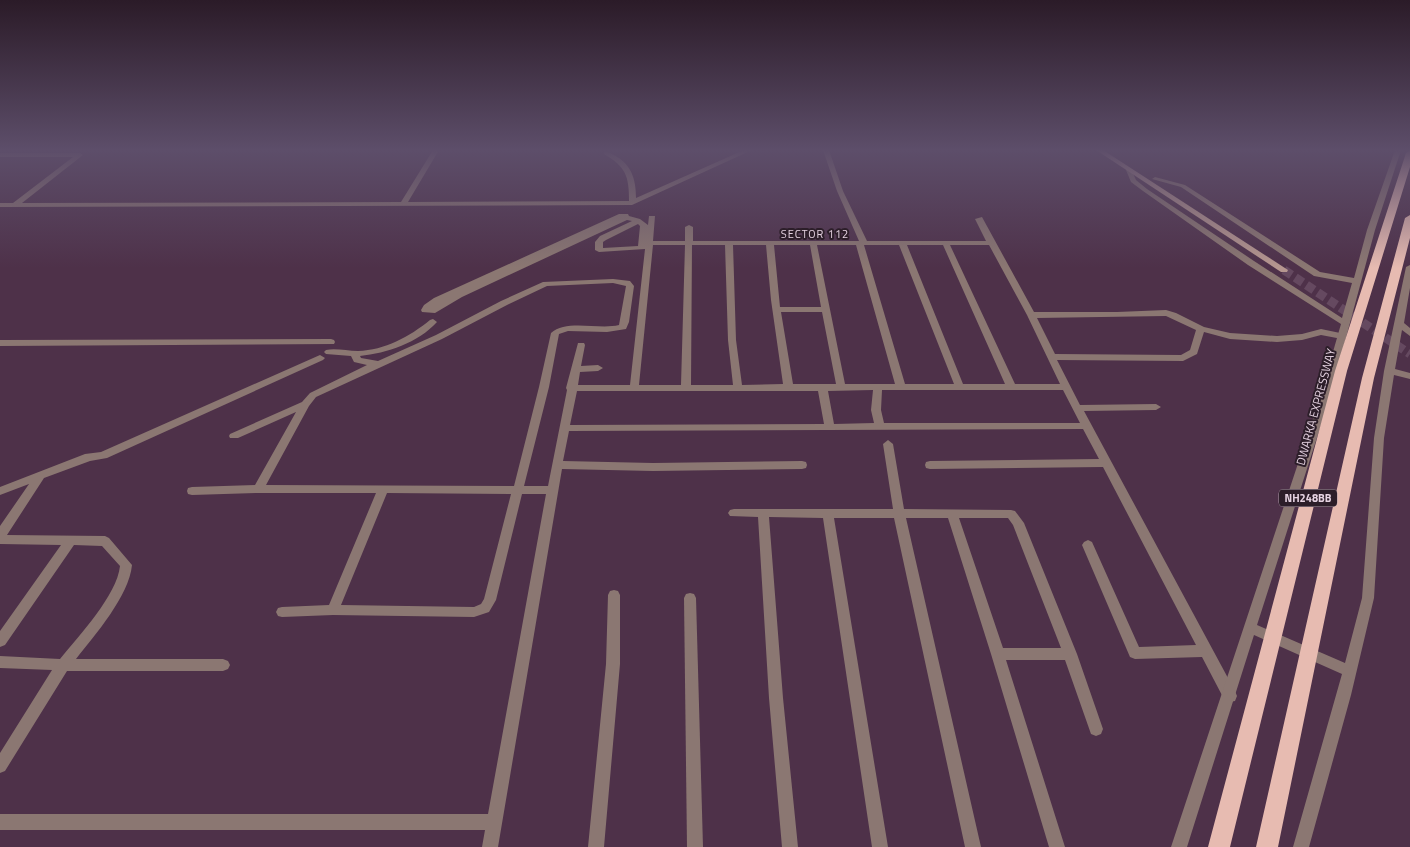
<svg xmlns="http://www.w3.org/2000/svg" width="1410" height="847" viewBox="0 0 1410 847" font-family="'Titillium Web',sans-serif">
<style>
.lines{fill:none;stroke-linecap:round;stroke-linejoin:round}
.secondary-tunnel{stroke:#654960;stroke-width:9;stroke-dasharray:9 4.5;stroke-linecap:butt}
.minor{fill:#8b7772;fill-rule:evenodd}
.tertiary{fill:#8b7772;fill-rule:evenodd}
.secondary{fill:#b69790;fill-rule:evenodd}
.trunk{fill:#e7bbb1;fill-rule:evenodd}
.labels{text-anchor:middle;stroke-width:4;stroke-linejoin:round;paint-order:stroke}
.far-neighbourhood-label{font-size:11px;letter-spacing:1px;fill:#e6d3e2;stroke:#2c1e29}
.shield{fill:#2c1e29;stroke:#ae9daa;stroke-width:1}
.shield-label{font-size:11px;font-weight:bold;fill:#e6d3e2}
.street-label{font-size:12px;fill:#e6d3e2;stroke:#2c1e29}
</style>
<rect width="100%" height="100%" fill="#4e3149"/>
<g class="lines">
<!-- secondary-tunnel -->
<path class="secondary-tunnel" d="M 1284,270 L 1410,354"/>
<!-- minor -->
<g class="minor">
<path d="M 433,150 L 439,150 L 408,202 L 629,201 C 629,176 626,167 604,154 L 604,152 C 610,152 614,155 619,158 C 633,168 636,182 636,198 L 744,150 L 752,150 L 632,205 L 0,207 L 0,203 L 13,203 L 73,157 L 0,157 L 0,153 L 80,153 L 83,155 L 22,203 L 401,202 Z"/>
<path d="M 823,150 L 829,150 L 843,191 L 867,241 L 986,241 L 975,219 L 982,217 L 1034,312 L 1117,312 L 1166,310 L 1176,313 L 1204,327 L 1230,333 L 1277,336 L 1302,334 L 1321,329 L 1345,334 L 1346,336 L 1342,339 L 1321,335 L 1302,340 L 1277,342 L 1230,339 L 1204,332 L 1197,354 L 1183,361 L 1057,360 L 1080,405 L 1156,404 L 1161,407 L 1156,410 L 1084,411 L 1235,691 L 1237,696 L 1235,701 L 1230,702 L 1225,701 L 1202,657 L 1135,659 L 1130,657 L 1082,545 L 1084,542 L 1088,540 L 1092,542 L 1139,647 L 1196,645 L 1103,467 L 930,469 L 926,468 L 925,465 L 926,462 L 930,461 L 1099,459 L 1083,429 L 569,431 L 563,461 L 653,463 L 802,461 L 806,462 L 807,465 L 806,468 L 802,469 L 653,471 L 562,469 L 498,847 L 482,847 L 485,830 L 0,830 L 0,814 L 488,814 L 546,494 L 522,494 L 496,600 L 489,612 L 474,617 L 333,615 L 282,617 L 278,616 L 276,612 L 278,608 L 282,607 L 329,605 L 376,493 L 258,493 L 192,495 L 188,494 L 187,491 L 188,488 L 192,487 L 255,485 L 296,412 L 238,438 L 230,438 L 229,436 L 230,434 L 302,402 L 310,393 L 367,365 L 354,362 L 351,356 L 326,354 L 324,352 L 326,350 C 336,348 347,351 358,351 C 385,350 409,337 430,320 L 433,319 L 437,322 C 418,343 387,353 360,356 L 361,358 L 378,361 L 436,335 L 501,301 L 543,282 L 613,279 L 630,281 L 634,286 L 629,322 L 626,329 L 607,332 L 568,331 L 559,334 L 549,387 L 524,486 L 548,486 L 567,390 L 566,388 L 578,343 L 584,343 L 585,345 L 581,366 L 598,365 L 603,368 L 598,371 L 580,372 L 578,385 L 630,385 L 645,249 L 599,252 L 595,250 L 595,242 L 600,236 L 632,221 L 627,220 L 462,297 L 435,313 L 422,312 L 421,310 L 424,305 L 434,298 L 619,214 L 628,214 L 629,216 L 640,219 L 648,225 L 649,216 L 655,216 L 653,241 L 685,241 L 685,227 L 689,225 L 693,227 L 693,241 L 859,241 L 837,191 ZM 638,224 L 640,226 L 638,246 L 603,248 L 603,242 L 606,240 ZM 653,245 L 685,245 L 681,385 L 639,385 ZM 692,245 L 725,245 L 728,340 L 733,385 L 691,385 ZM 733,245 L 766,245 L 771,300 L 783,384 L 742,385 L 736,340 ZM 774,245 L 810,245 L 821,307 L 780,307 ZM 817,245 L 856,245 L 895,384 L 845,384 ZM 864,245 L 899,245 L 954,384 L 905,384 ZM 907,245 L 943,245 L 1005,384 L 963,384 ZM 950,245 L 989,245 L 1027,315 L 1060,384 L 1015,384 ZM 613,283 L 626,286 L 619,325 C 599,330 566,319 551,333 L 539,387 L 514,486 L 266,485 L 309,406 L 316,397 L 442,339 L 507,305 L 547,286 ZM 781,312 L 822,312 L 836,384 L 793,384 ZM 1166,316 L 1196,330 L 1190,350 L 1181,355 L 1055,354 L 1037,318 ZM 873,390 L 871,410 L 874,423 L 834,424 L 828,391 ZM 882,390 L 1063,390 L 1080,423 L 884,423 L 881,410 ZM 577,391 L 818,391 L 824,424 L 570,425 ZM 387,493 L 511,494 L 484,599 L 481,604 L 474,607 L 341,605 Z"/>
<path d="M 331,339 L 334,340 L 335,342 L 334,344 L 0,346 L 0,340 Z"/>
<path d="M 320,355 L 325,358 L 323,360 L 107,458 L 90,461 L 44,478 L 7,535 L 105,536 L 109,538 L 132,565 C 129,596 95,635 76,659 L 223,659 L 228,661 L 230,665 L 228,669 L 223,671 L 67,671 L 5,771 L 0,773 L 0,753 L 52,670 L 0,668 L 0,656 L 60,659 C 79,636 117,595 120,566 L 102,546 L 74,545 L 5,645 L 0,647 L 0,631 L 61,545 L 0,544 L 0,526 L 29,484 L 0,495 L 0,487 L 85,454 L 101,452 Z"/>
<path d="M 888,440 L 893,444 L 904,509 L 1011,510 L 1015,511 L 1024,523 L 1077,654 L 1103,729 L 1101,734 L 1096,736 L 1091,734 L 1065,660 L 1006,660 L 1065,847 L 1049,847 L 991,654 L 948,518 L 906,518 L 981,847 L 965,847 L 894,518 L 834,518 L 888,847 L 872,847 L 823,518 L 769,517 L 783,698 L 798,847 L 782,847 L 769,698 L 758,517 L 730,516 L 728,513 L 730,510 L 734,509 L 893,509 L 883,444 ZM 959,518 L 1008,518 L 1013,525 L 1061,648 L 1003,648 Z"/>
<path d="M 614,590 L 618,591 L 620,595 L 620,664 L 604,847 L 588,847 L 606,664 L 608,595 L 610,591 Z"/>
<path d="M 690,593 L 694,594 L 696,598 L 703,847 L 687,847 L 684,598 L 686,594 Z"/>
</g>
<!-- tertiary -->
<path class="tertiary" d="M 1395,150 L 1401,150 L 1375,230 L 1330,397 L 1257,625 L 1345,663 L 1362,598 L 1374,438 L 1384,371 L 1406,267 L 1410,265 L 1410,288 L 1404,323 L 1410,328 L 1410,336 L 1402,330 L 1395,369 L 1410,373 L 1410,379 L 1394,375 L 1384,438 L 1374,598 L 1351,695 L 1309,847 L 1293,847 L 1342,674 L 1254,635 L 1187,847 L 1171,847 L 1320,397 L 1341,324 L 1248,265 L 1143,191 L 1131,182 L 1126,170 L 1131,169 L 1136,180 L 1147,189 L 1254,261 L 1342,318 L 1352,283 L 1314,276 L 1181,187 L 1152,179 L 1155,177 L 1185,185 L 1320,272 L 1354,278 L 1367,230 Z"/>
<!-- secondary -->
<path class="secondary" d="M 1096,150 L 1103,150 L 1288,270 L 1287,272 L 1281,272 Z"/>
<!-- trunk -->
<g class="trunk">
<path d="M 1410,150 L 1410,167 L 1347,371 L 1230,847 L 1208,847 L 1335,371 L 1406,153 Z"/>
<path d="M 1410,215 L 1410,238 L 1374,378 L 1278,847 L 1256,847 L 1362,378 L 1405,218 Z"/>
</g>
</g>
<!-- sky -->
<linearGradient id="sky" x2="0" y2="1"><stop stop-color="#2b1b28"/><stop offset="0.56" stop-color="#5d4e6a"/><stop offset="1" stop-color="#5d4e6a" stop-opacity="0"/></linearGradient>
<rect width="1410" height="268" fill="url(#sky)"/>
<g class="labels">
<!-- far-neighbourhood labels -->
<g class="far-neighbourhood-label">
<text x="815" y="238">SECTOR 112</text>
</g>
<!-- shield labels -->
<rect class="shield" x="1279" y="489.5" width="58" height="17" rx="4"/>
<g class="shield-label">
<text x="1308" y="502">NH248BB</text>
</g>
<!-- street labels -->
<g class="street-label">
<text transform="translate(1316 407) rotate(-75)" y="4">DWARKA EXPRESSWAY</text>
</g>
</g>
</svg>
